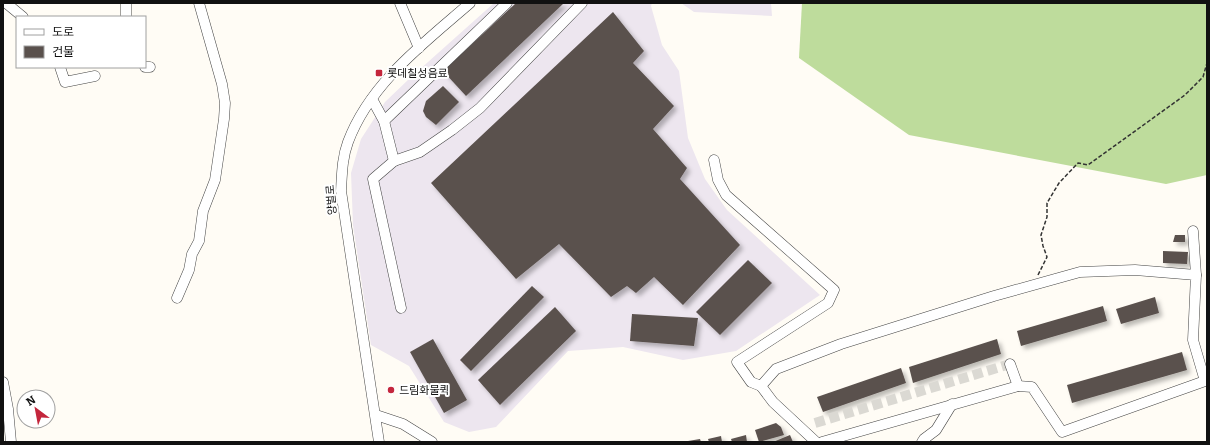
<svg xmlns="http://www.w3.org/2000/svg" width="1210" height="445" viewBox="0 0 1210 445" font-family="Bitter,'Noto Sans KR',serif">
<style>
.industrial{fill:#ede6ef}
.forest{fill:#bedc9c}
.building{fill:#5a514d;filter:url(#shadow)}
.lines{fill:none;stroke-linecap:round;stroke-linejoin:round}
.minor-tunnel{stroke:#dbd9d3;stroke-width:10;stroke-dasharray:10 5;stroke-linecap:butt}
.minor-casing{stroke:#444;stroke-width:11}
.path{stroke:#333;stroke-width:1.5;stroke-dasharray:4 2;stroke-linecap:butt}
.minor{stroke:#fff;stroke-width:10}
.poi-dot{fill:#c4263c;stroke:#fff;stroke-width:1.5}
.labels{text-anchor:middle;stroke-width:4;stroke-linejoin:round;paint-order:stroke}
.poi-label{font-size:11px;fill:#111;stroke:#fff;text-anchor:start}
.street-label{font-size:11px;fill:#111;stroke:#fff}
</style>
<defs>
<filter id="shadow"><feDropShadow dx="3.5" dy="3.5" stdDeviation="2" flood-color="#0004"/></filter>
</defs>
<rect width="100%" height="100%" fill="#fffcf5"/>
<!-- industrial -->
<g class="industrial">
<path d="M 494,3 L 652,3 L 651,6 L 662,45 L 679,71 L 688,138 L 705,179 L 727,210 L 820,295 L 736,351 L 683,360 L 623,347 L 568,351 L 496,427 L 469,432 L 444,422 L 409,366 L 371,345 L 353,225 L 351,173 L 361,139 L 385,102 L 409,79 Z"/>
<path d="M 681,3 L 771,3 L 772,16 L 694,12 Z"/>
</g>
<!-- forest -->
<path class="forest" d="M 802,3 L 1207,3 L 1207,175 L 1166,184 L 909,135 L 799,58 Z"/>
<!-- building -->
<g class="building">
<path d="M 516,3 L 564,3 L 466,96 L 443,71 Z"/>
<path d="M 613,12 L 644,51 L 633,63 L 674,106 L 653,129 L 687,168 L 680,179 L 740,245 L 683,305 L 654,277 L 636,293 L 627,286 L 611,297 L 559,244 L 516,279 L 431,183 Z"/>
<path d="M 443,86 L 459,102 L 436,125 L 426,117 L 423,111 L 426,101 Z"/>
<path d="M 1175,235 L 1185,235 L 1185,242 L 1173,242 Z"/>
<path d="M 1163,251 L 1188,252 L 1187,264 L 1163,263 Z"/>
<path d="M 748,260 L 772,283 L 720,335 L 696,312 Z"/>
<path d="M 532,286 L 544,297 L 471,371 L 460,360 Z"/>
<path d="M 1155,297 L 1159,313 L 1121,324 L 1116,309 Z"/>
<path d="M 1103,306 L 1107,321 L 1021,346 L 1017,331 Z"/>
<path d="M 555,307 L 576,331 L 500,405 L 478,380 Z"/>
<path d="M 632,314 L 698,318 L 694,346 L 630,341 Z"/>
<path d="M 433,339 L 467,400 L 444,413 L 410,352 Z"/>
<path d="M 997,339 L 1001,354 L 913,383 L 909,367 Z"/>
<path d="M 1182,352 L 1187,370 L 1072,403 L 1067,385 Z"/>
<path d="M 901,368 L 906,383 L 823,412 L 817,397 Z"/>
<path d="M 776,423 L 781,427 L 784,435 L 759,442 L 755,430 Z"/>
<path d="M 746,435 L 747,442 L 732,442 L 731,439 Z"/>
<path d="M 790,435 L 793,442 L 773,442 Z"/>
<path d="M 721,436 L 722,442 L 709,442 L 708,439 Z"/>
<path d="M 700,439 L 701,442 L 688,442 L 688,441 Z"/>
</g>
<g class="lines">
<!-- minor-tunnel -->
<path class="minor-tunnel" d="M 815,423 L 1010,364"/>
<defs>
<g id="minor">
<path d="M 6,3 L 23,17"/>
<path d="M 126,3 L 126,17"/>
<path d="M 400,3 L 419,48"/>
<path d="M 60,67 L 65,82 L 95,76"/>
<path d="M 145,67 L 150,67"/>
<path d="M 372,99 L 384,121 L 394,161 L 420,152 L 452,130 L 480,108 L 582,3"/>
<path d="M 384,121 L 507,3"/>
<path d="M 714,160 L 718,180 L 726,195 L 834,290 L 828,303 L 737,362 L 751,382 L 761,386"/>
<path d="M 394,161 L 373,179 L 401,308"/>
<path d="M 1193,231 L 1196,275"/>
<path d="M 177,298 L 189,270 L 192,254 L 199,241 L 203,211 L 215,180 L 224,119 L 225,103 L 222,84 L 199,3"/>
<path d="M 3,382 L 8,409 L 11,442"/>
<path d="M 376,415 L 403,424 L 432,442"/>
<path d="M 379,442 L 341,191 C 342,174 342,158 348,142 C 370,83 424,43 470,3"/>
<path d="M 816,442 L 773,402 L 761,386 L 776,369 L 841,344 L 994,296 L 1080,272 L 1135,270 L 1196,275 L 1193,340 L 1205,381 L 1062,432 L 1032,387 L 1018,386"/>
<path d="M 822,442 L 1018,386 L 1010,364"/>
<path d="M 922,442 L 924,439 L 936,430 L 952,404"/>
</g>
</defs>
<!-- minor casing -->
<use href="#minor" class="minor-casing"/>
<!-- path -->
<path class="path" d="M 1038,275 L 1047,257 L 1043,246 L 1041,235 L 1047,217 L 1047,203 L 1059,183 L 1078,163 L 1088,165 L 1185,95 L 1203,77 L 1207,63"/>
<!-- minor -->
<use href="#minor" class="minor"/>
</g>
<!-- markers -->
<g class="poi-dot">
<rect x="375" y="69" width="8" height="8" rx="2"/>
<circle cx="391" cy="390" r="4"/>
</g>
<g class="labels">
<!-- poi labels -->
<g class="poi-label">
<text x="387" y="77">롯데칠성음료</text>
<text x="399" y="394">드림화물퀵</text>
</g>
<!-- street labels -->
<g class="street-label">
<text transform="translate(331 200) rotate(-95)" y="4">양벌로</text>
</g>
</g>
<!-- border -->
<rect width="1210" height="445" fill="none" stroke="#111111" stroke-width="8"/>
<!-- legend -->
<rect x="16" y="16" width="130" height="52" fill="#ffffff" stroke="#a0a0a0"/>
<rect x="24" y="29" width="20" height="6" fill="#ffffff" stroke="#a0a0a0"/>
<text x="52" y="36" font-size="12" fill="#111111">도로</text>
<rect x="24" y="46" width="20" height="12" fill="#5a514d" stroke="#a0a0a0"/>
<text x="52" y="56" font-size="12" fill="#111111">건물</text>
<!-- north arrow -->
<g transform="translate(36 409) rotate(328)"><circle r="19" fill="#ffffff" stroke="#a0a0a0"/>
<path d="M0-3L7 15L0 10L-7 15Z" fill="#c4263c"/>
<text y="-6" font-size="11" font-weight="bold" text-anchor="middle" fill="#111111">N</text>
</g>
</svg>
